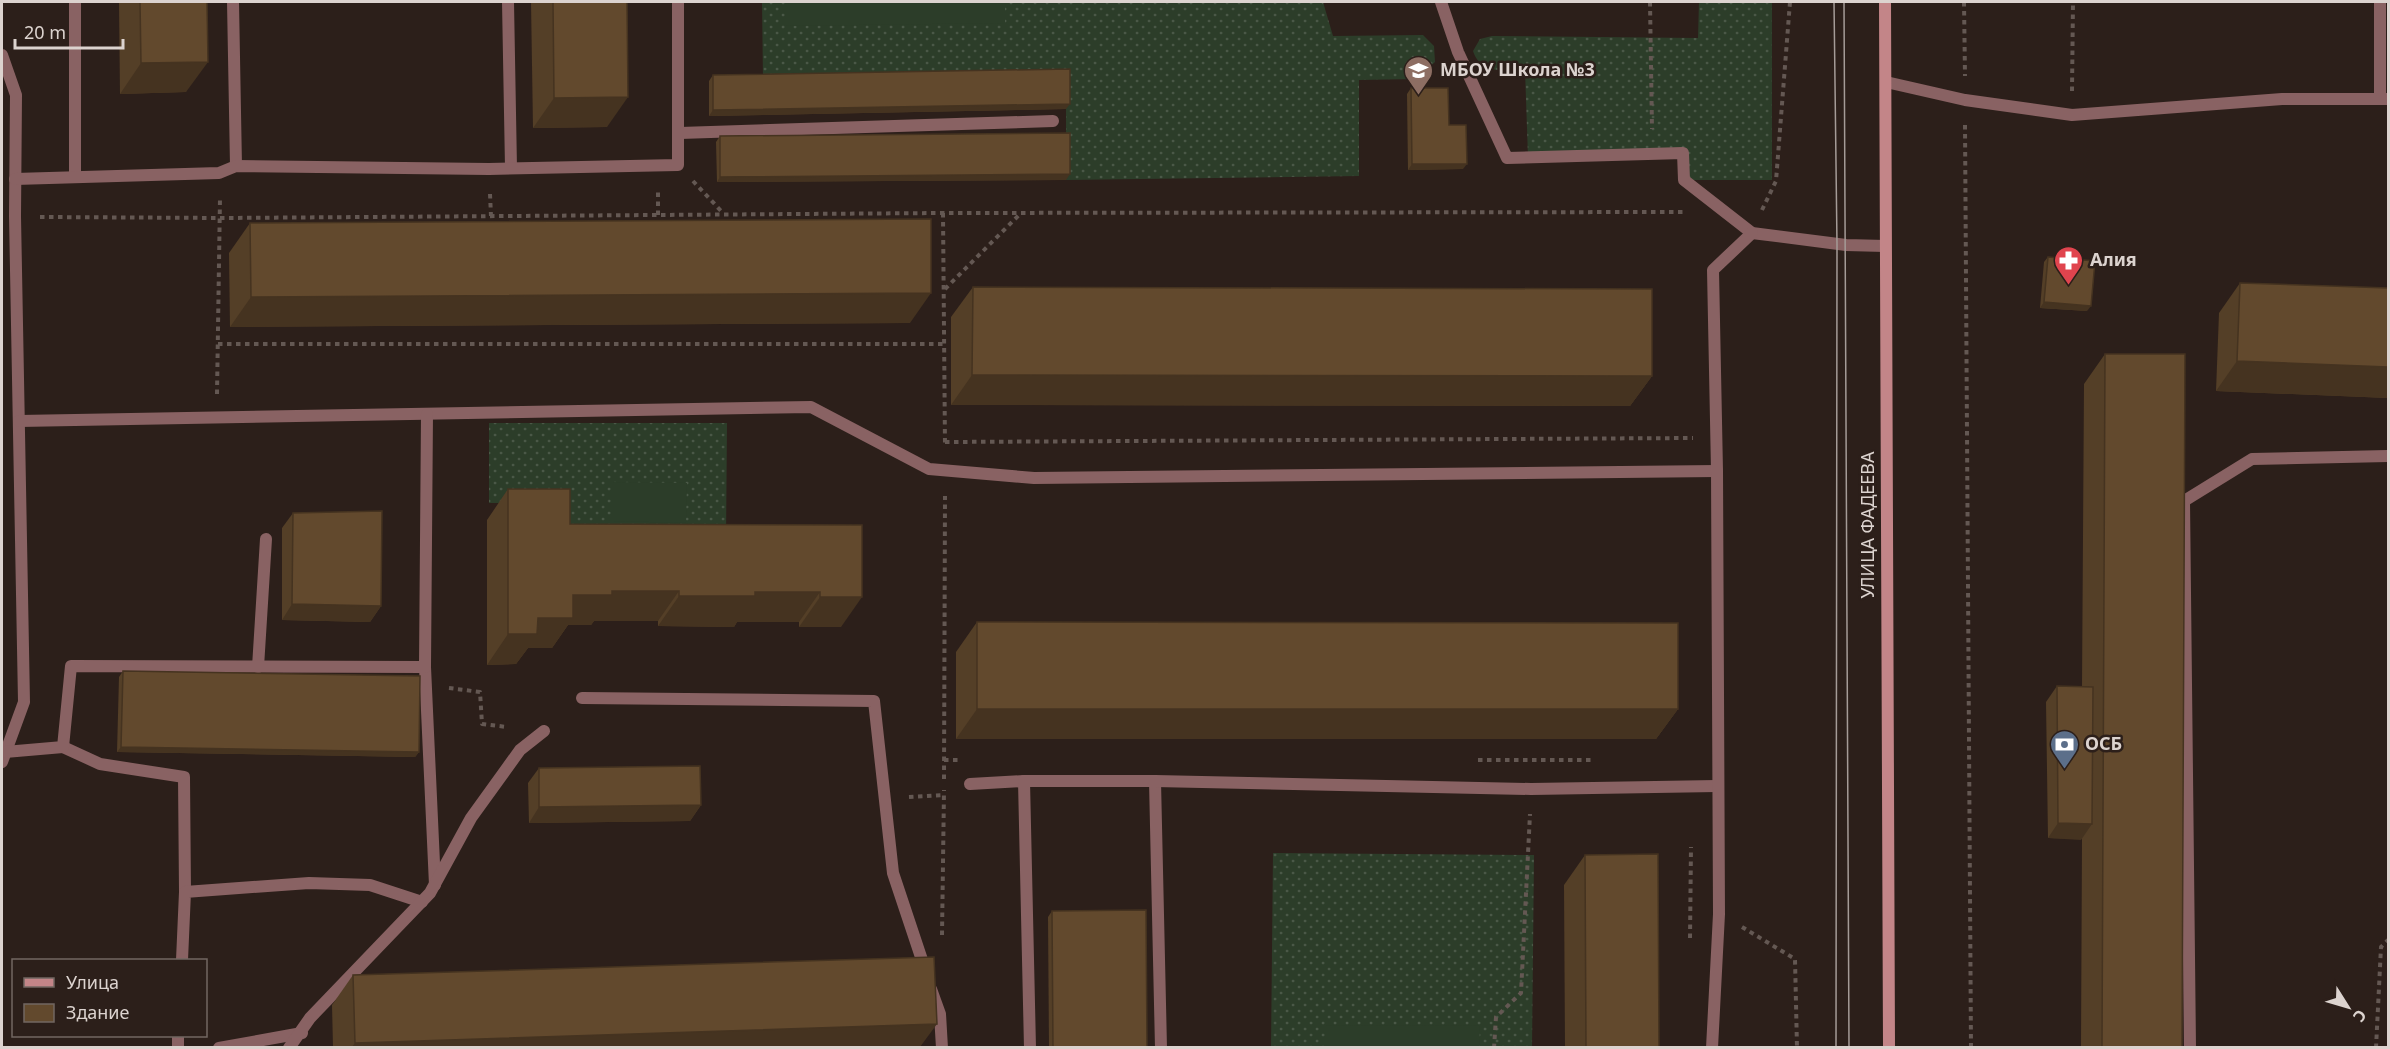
<svg xmlns="http://www.w3.org/2000/svg" width="2390" height="1049" viewBox="0 0 2390 1049" font-family="'Noto Sans',sans-serif">
<style>
.grass{fill:url(#grass-dots)}
.pitch{fill:#2c3d29}
.lines{fill:none;stroke-linecap:round;stroke-linejoin:round}
.path{stroke:#645853;stroke-width:4;stroke-dasharray:4.5 4.5;stroke-linecap:butt}
.lane{stroke:#896263;stroke-width:12}
.secondary{stroke:#c38588;stroke-width:12}
.tram{stroke:#a59b97;stroke-width:1.5}
.wall{fill:#543f27}
.shaded-wall{fill:#453320}
.building{fill:#62492d;stroke:#453320;stroke-width:1.5}
.labels{text-anchor:middle;stroke-width:5;stroke-linejoin:round;paint-order:stroke}
.poi-label{font-size:18px;font-weight:bold;fill:#dcd3cf;stroke:#2c1f1a;text-anchor:start}
.street-label{font-size:18px;fill:#dcd3cf;stroke:#2c1f1a}
</style>
<defs>
<pattern id="grass-dots" width="8" height="8" patternUnits="userSpaceOnUse" patternTransform="scale(1.5)"><rect width="8" height="8" fill="#2c3d29"/><path d="M2 2h.1M6 6h.1" fill="none" stroke="#4a5847" stroke-width="1.8" stroke-linecap="round"/></pattern>
</defs>
<rect width="100%" height="100%" fill="#2c1f1a"/>
<!-- grass -->
<g class="grass">
<path d="M 762,2 L 1323,2 L 1333,36 L 1423,35 L 1434,46 L 1435,62 L 1416,79 L 1359,80 L 1359,176 L 1066,180 L 1066,109 L 763,80 Z"/>
<path d="M 1699,2 L 1772,2 L 1772,180 L 1684,180 L 1683,154 L 1528,157 L 1525,70 C 1503,70 1481,75 1473,51 L 1480,39 L 1492,36 L 1698,38 Z"/>
<path d="M 489,423 L 727,423 L 726,539 L 569,538 L 569,503 L 489,503 Z"/>
<path d="M 1273,853 L 1534,855 L 1532,1047 L 1271,1048 Z"/>
</g>
<!-- pitch -->
<g class="pitch">
<path d="M 786,2 L 1005,2 L 1005,23 L 786,26 Z"/>
<path d="M 613,482 L 687,483 L 686,523 L 613,521 Z"/>
<path d="M 1325,1025 L 1480,1026 L 1479,1047 L 1325,1047 Z"/>
</g>
<g class="lines">
<!-- path -->
<g class="path">
<path d="M 1650,2 L 1652,129"/>
<path d="M 1964,2 L 1965,76"/>
<path d="M 2072,91 L 2073,2"/>
<path d="M 1965,125 L 1971,1048"/>
<path d="M 693,181 L 723,213"/>
<path d="M 490,194 L 491,216"/>
<path d="M 1762,210 L 1776,181 L 1790,2"/>
<path d="M 943,213 L 945,446"/>
<path d="M 658,215 L 658,191"/>
<path d="M 40,217 L 221,218 L 943,213 L 1683,212"/>
<path d="M 945,289 L 1020,214"/>
<path d="M 218,344 L 945,344"/>
<path d="M 217,394 L 220,198"/>
<path d="M 945,442 L 1693,438"/>
<path d="M 449,688 L 480,692 L 482,724 L 507,727"/>
<path d="M 944,760 L 961,760"/>
<path d="M 1478,760 L 1594,760"/>
<path d="M 944,779 L 945,496"/>
<path d="M 909,797 L 944,795"/>
<path d="M 1742,927 L 1795,959 L 1797,1048"/>
<path d="M 942,935 L 944,790"/>
<path d="M 1690,938 L 1691,847"/>
<path d="M 1494,1048 L 1496,1017 L 1521,993 L 1530,814"/>
<path d="M 2376,1048 L 2381,947 L 2388,940"/>
</g>
<!-- lane -->
<g class="lane">
<path d="M 233,2 L 236,166"/>
<path d="M 508,2 L 511,168"/>
<path d="M 1441,2 L 1458,52 L 1507,158 L 1683,153 L 1684,180 L 1752,233 L 1846,245 L 1885,246"/>
<path d="M 2380,2 L 2380,99"/>
<path d="M 2,55 L 16,95 L 15,216 L 24,702 L 2,762"/>
<path d="M 1886,82 L 1965,100 L 2072,115 L 2282,99 L 2388,99"/>
<path d="M 680,133 L 1053,121"/>
<path d="M 75,177 L 75,2"/>
<path d="M 15,179 L 219,173 L 236,166 L 489,169 L 678,165 L 678,2"/>
<path d="M 19,421 L 811,407 L 929,469 L 1034,478 L 1717,471"/>
<path d="M 258,667 L 266,539"/>
<path d="M 425,667 L 435,885"/>
<path d="M 582,698 L 874,701 L 893,873 L 926,972"/>
<path d="M 63,747 L 100,764 L 184,777 L 185,892"/>
<path d="M 5,752 L 63,747 L 71,666 L 425,667 L 427,414"/>
<path d="M 1155,781 L 1161,1048"/>
<path d="M 970,784 L 1024,781"/>
<path d="M 182,960 L 185,892 L 309,883 L 370,885 L 422,902"/>
<path d="M 931,989 L 940,1014 L 942,1048"/>
<path d="M 178,1048 L 178,1036"/>
<path d="M 219,1048 L 302,1033"/>
<path d="M 289,1048 L 310,1018 L 430,893 L 471,818 L 520,750 L 544,731"/>
<path d="M 1030,1048 L 1024,781 L 1155,781 L 1531,789 L 1717,786"/>
<path d="M 1712,1048 L 1719,914 L 1717,471 L 1713,270 L 1752,233"/>
<path d="M 2190,1048 L 2184,501 L 2252,459 L 2388,456"/>
</g>
<!-- secondary -->
<path class="secondary" d="M 1885,2 L 1889,1048"/>
<!-- tram -->
<g class="tram">
<path d="M 1834,2 L 1837,245 L 1836,1048"/>
<path d="M 1844,2 L 1849,1048"/>
</g>
</g>
<!-- wall -->
<g class="wall">
<path d="M 119,2 L 207,2 L 186,92 L 120,94 Z"/>
<path d="M 531,2 L 627,2 L 607,127 L 533,128 Z"/>
<path d="M 713,75 L 1066,109 L 709,116 L 709,81 Z"/>
<path d="M 1411,88 L 1449,125 L 1463,169 L 1408,170 L 1407,94 Z"/>
<path d="M 720,136 L 1066,180 L 717,182 L 716,142 Z"/>
<path d="M 250,223 L 910,323 L 230,327 L 229,253 Z"/>
<path d="M 2048,257 L 2087,311 L 2040,308 L 2044,262 Z"/>
<path d="M 2240,283 L 2388,288 L 2388,398 L 2216,391 L 2219,313 Z"/>
<path d="M 973,287 L 1652,376 L 1630,406 L 951,405 L 951,317 Z"/>
<path d="M 2105,354 L 2182,1047 L 2081,1047 L 2082,839 L 2048,838 L 2046,702 L 2057,686 L 2082,687 L 2084,384 Z"/>
<path d="M 508,489 L 570,524 L 862,525 L 841,627 L 799,627 L 799,622 L 737,622 L 734,627 L 658,626 L 658,621 L 594,621 L 591,625 L 568,625 L 552,648 L 528,648 L 516,664 L 487,665 L 487,520 Z"/>
<path d="M 293,513 L 381,606 L 370,622 L 282,620 L 282,528 Z"/>
<path d="M 977,622 L 1678,709 L 1656,739 L 956,739 L 956,652 Z"/>
<path d="M 123,671 L 419,752 L 415,757 L 117,752 L 119,677 Z"/>
<path d="M 539,768 L 701,805 L 690,821 L 529,823 L 528,783 Z"/>
<path d="M 1585,855 L 1659,1047 L 1565,1047 L 1564,885 Z"/>
<path d="M 1052,911 L 1147,1047 L 1049,1047 L 1048,917 Z"/>
<path d="M 353,975 L 920,1047 L 333,1047 L 332,1005 Z"/>
</g>
<!-- shaded-wall -->
<g class="shaded-wall">
<path d="M 208,62 L 186,92 L 120,94 L 141,63 Z"/>
<path d="M 628,97 L 607,127 L 533,128 L 554,98 Z"/>
<path d="M 1070,104 L 1066,109 L 709,116 L 713,110 Z"/>
<path d="M 1412,164 L 1467,164 L 1463,169 L 1408,170 Z"/>
<path d="M 1070,174 L 1066,180 L 717,182 L 720,177 Z"/>
<path d="M 931,293 L 910,323 L 230,327 L 251,297 Z"/>
<path d="M 2044,302 L 2091,306 L 2087,311 L 2040,308 Z"/>
<path d="M 2237,361 L 2388,367 L 2388,398 L 2216,391 Z"/>
<path d="M 972,375 L 1652,376 L 1630,406 L 951,405 Z"/>
<path d="M 612,591 L 679,591 L 658,621 L 594,621 L 591,625 L 568,625 L 552,648 L 528,648 L 516,664 L 487,665 L 508,634 L 538,618 L 573,595 Z"/>
<path d="M 755,592 L 820,592 L 799,622 L 737,622 L 734,627 L 658,626 L 679,596 Z"/>
<path d="M 820,597 L 862,597 L 841,627 L 799,627 Z"/>
<path d="M 292,604 L 381,606 L 370,622 L 282,620 Z"/>
<path d="M 977,709 L 1678,709 L 1656,739 L 956,739 Z"/>
<path d="M 121,747 L 419,752 L 415,757 L 117,752 Z"/>
<path d="M 701,805 L 690,821 L 529,823 L 539,807 Z"/>
<path d="M 2058,823 L 2092,824 L 2081,840 L 2048,838 Z"/>
<path d="M 937,1024 L 920,1047 L 352,1047 L 355,1043 Z"/>
</g>
<!-- building -->
<g class="building">
<path d="M 140,2 L 207,2 L 208,62 L 141,63 Z"/>
<path d="M 553,2 L 627,2 L 628,97 L 554,98 Z"/>
<path d="M 1070,69 L 1070,104 L 713,110 L 713,75 Z"/>
<path d="M 1411,88 L 1448,88 L 1449,125 L 1466,125 L 1467,164 L 1412,164 Z"/>
<path d="M 1070,133 L 1070,174 L 720,177 L 720,136 Z"/>
<path d="M 931,219 L 931,293 L 251,297 L 250,223 Z"/>
<path d="M 2048,257 L 2095,261 L 2091,306 L 2044,302 Z"/>
<path d="M 2240,283 L 2388,288 L 2388,367 L 2237,361 Z"/>
<path d="M 973,287 L 1652,289 L 1652,376 L 972,375 Z"/>
<path d="M 2105,354 L 2185,354 L 2182,1047 L 2102,1047 Z"/>
<path d="M 508,489 L 570,489 L 570,524 L 862,525 L 862,597 L 820,597 L 820,592 L 755,592 L 755,596 L 679,596 L 679,591 L 612,591 L 612,595 L 573,595 L 573,618 L 538,618 L 537,634 L 508,634 Z"/>
<path d="M 382,511 L 381,606 L 292,604 L 293,513 Z"/>
<path d="M 977,622 L 1678,623 L 1678,709 L 977,709 Z"/>
<path d="M 123,671 L 420,676 L 419,752 L 121,747 Z"/>
<path d="M 2057,686 L 2093,687 L 2092,824 L 2058,823 Z"/>
<path d="M 700,766 L 701,805 L 539,807 L 539,768 Z"/>
<path d="M 1658,854 L 1659,1047 L 1586,1047 L 1585,855 Z"/>
<path d="M 1146,910 L 1147,1047 L 1053,1047 L 1052,911 Z"/>
<path d="M 934,957 L 937,1024 L 355,1043 L 353,975 Z"/>
</g>
<!-- icons -->
<defs>
<symbol id="school-pin" viewBox="-11 -11 22 30"><path d="M0 17L-7.5 6A9.5 9.5 0 1 1 7.5 6Z" fill="#8d6e63" stroke="#2c1f1a"/><path d="M0-5L7-2L0 1L-7-2ZM-4 1L0 2.5L4 1V4Q0 6-4 4Z" fill="#fff"/></symbol>
<symbol id="pharmacy-pin" viewBox="-11 -11 22 30"><path d="M0 17L-7.5 6A9.5 9.5 0 1 1 7.5 6Z" fill="#e0444e" stroke="#2c1f1a"/><path d="M-2-6h4v4h4v4h-4v4h-4v-4h-4v-4h4Z" fill="#fff"/></symbol>
<symbol id="bank-pin" viewBox="-11 -11 22 30"><path d="M0 17L-7.5 6A9.5 9.5 0 1 1 7.5 6Z" fill="#5c6f8a" stroke="#2c1f1a"/><path d="M-6-4H6V4H-6ZM0-2.3a2.3 2.3 0 1 0 0 4.6a2.3 2.3 0 1 0 0-4.6Z" fill="#fff"/></symbol>
</defs>
<g fill-rule="evenodd">
<use href="#school-pin" x="1402" y="54" width="33" height="45"/>
<use href="#pharmacy-pin" x="2052" y="244" width="33" height="45"/>
<use href="#bank-pin" x="2048" y="728" width="33" height="45"/>
</g>
<g class="labels">
<!-- poi labels -->
<g class="poi-label">
<text x="1440" y="76">МБОУ Школа №3</text>
<text x="2090" y="266">Алия</text>
<text x="2085" y="750">ОСБ</text>
</g>
<!-- street labels -->
<g class="street-label">
<text transform="translate(1868 525) rotate(-90)" y="6">УЛИЦА ФАДЕЕВА</text>
</g>
</g>
<!-- border -->
<rect width="2390" height="1049" fill="none" stroke="#dcd3cf" stroke-width="6"/>
<!-- legend -->
<rect x="12" y="959" width="195" height="78" fill="#2c1f1a" stroke="#726762" stroke-width="1.5"/>
<rect x="24" y="978" width="30" height="9" fill="#c38588" stroke="#726762" stroke-width="1.5"/>
<text x="66" y="989" font-size="18" fill="#dcd3cf">Улица</text>
<rect x="24" y="1004" width="30" height="18" fill="#62492d" stroke="#726762" stroke-width="1.5"/>
<text x="66" y="1019" font-size="18" fill="#dcd3cf">Здание</text>
<!-- north arrow -->
<g transform="translate(2348 1007) rotate(127)" stroke="#2c1f1a" stroke-width="4.5" paint-order="stroke">
<path d="M0-4.5L10 22L0 15L-10 22Z" fill="#dcd3cf"/>
<text y="-9" font-size="16" font-weight="bold" text-anchor="middle" fill="#dcd3cf">С</text>
</g>
<!-- scale -->
<path d="M15 39v9h108v-9" fill="none" stroke="#dcd3cf" stroke-width="3"/>
<text x="24" y="39" font-size="18" fill="#dcd3cf" stroke="#2c1f1a" stroke-width="4.5" paint-order="stroke">20 m</text>
</svg>
